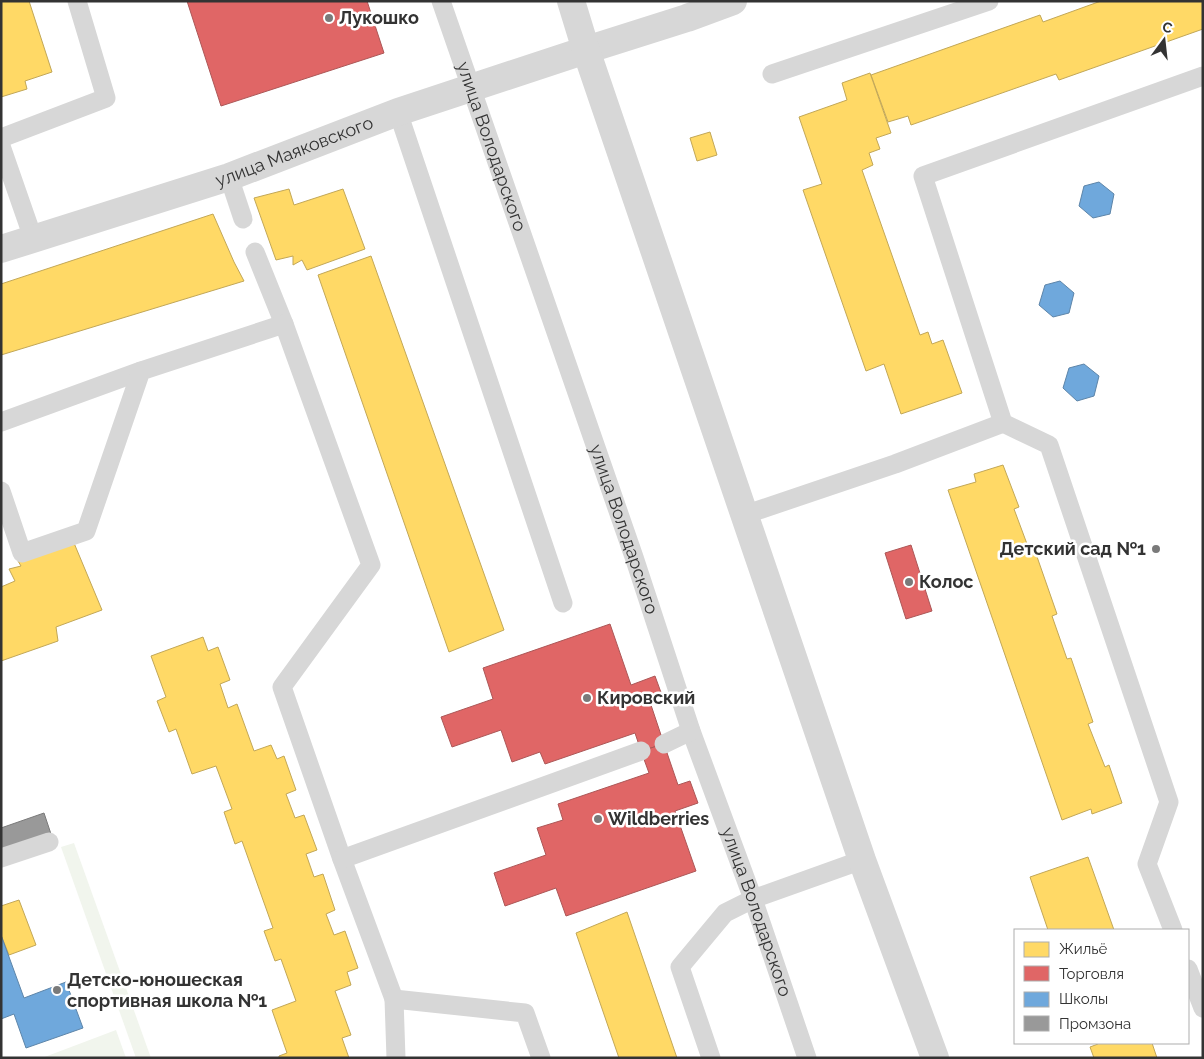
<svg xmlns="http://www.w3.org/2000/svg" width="1204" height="1059" viewBox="0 0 1204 1059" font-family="Raleway,sans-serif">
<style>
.green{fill:#f1f5ed}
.homes{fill:#ffd966;stroke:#c2a757}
.shops{fill:#e06666;stroke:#ac5757}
.schools{fill:#6fa8dc;stroke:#5d85a9}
.industry{fill:#999;stroke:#7a7a7a}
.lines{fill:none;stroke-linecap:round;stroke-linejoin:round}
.service{stroke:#d7d7d7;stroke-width:19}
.pedestrian{stroke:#d7d7d7;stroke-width:28}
.minor{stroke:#d7d7d7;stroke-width:28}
.tertiary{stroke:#d7d7d7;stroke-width:28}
.poi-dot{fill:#7a7a7a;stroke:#fff;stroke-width:2}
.labels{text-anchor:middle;stroke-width:5;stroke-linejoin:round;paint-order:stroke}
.poi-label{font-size:18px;font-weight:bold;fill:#333;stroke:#fff;text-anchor:start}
.street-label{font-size:18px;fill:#333;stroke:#fff}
</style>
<rect width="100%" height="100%" fill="#fff"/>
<!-- green -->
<g class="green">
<path d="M 74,843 L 151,1058 L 136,1058 L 61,847 Z"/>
<path d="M 116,1030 L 126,1058 L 42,1058 Z"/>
</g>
<!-- homes -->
<g class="homes">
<path d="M 1,1 L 29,1 L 52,72 L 25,81 L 27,89 L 1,97 Z"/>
<path d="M 1101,1 L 1203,1 L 1203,29 L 1059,80 L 1056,74 L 911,125 L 908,116 L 888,122 L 871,75 L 1040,15 L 1043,22 Z"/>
<path d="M 870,73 L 891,133 L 876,138 L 880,149 L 869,153 L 873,165 L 862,170 L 920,335 L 928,332 L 932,344 L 943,340 L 962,393 L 901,414 L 884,364 L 866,371 L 803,190 L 822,184 L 799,117 L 847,100 L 842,83 Z"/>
<path d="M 710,132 L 717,155 L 697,161 L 690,138 Z"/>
<path d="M 289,189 L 294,205 L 343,189 L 365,249 L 307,270 L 302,260 L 293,265 L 293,256 L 276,260 L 254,198 Z"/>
<path d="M 213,214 L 234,262 L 244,281 L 1,355 L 1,284 Z"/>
<path d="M 371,256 L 504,630 L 449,652 L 318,275 Z"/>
<path d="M 1003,465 L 1019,507 L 1014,509 L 1030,552 L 1035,551 L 1057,614 L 1052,616 L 1067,659 L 1071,658 L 1093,722 L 1088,724 L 1105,767 L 1109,765 L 1122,803 L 1092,814 L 1091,809 L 1062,820 L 948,490 L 976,482 L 974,474 Z"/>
<path d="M 74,543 L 102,610 L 56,627 L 58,641 L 1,661 L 1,587 L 15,581 L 9,569 L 21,566 L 18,561 Z"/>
<path d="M 203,637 L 208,651 L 218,647 L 230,680 L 220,684 L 228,708 L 237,704 L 254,751 L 271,745 L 277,759 L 284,756 L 296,790 L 286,794 L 295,818 L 304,815 L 317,850 L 306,854 L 314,877 L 323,874 L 335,910 L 326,914 L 334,935 L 345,931 L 358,968 L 347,972 L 351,985 L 335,991 L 351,1035 L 342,1038 L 349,1058 L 279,1058 L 279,1056 L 287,1053 L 272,1010 L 296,1001 L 281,959 L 275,961 L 264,931 L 273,928 L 242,841 L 235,844 L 224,812 L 232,809 L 216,766 L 192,774 L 176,729 L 169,732 L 157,701 L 166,697 L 151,656 Z"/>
<path d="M 1088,857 L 1114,930 L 1048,930 L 1030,877 Z"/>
<path d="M 19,900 L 36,945 L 9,955 L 1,935 L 1,906 Z"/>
<path d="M 627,912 L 677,1058 L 619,1058 L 576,933 Z"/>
<path d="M 1097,1043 L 1152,1043 L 1157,1058 L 1094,1058 L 1090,1047 L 1098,1044 Z"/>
</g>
<!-- shops -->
<g class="shops">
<path d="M 187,1 L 367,1 L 384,53 L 221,106 Z"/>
<path d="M 911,545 L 932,611 L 906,619 L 885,553 Z"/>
<path d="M 610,624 L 631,685 L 655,676 L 663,698 L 650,702 L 664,744 L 641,751 L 635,733 L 545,764 L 540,752 L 512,762 L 501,730 L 452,747 L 441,717 L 493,699 L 483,668 Z"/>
<path d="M 664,744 L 678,785 L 690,781 L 698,803 L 675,811 L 696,871 L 566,916 L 556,888 L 505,906 L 494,873 L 546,855 L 537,828 L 563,820 L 558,804 L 649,773 L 641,751 Z"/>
</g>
<!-- schools -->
<g class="schools">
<path d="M 1099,182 L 1114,194 L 1110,214 L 1093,218 L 1079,206 L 1084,186 Z"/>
<path d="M 1060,281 L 1074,293 L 1069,313 L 1053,317 L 1039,305 L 1045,285 Z"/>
<path d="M 1084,364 L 1099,376 L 1094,396 L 1077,401 L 1063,388 L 1069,368 Z"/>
<path d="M 1,935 L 24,998 L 66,982 L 83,1028 L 26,1048 L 14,1014 L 1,1019 Z"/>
</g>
<!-- industry -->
<path class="industry" d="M 44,813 L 51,834 L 1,851 L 1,828 Z"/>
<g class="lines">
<!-- service -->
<g class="service">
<path id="s1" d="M 441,1 L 634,557 L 691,731 L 753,899 L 807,1058"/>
<path d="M 772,74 L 989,1"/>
<path d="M 398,112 L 563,603"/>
<path d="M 1,138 L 106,98 L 77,1"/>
<path d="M 1,146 L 33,238"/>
<path d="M 229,177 L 243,219"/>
<path d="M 255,252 L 284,324"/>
<path d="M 1,422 L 141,371"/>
<path d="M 1,491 L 22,553 L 86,531 L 141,371 L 284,324 L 371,565 L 282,687 L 342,859 L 394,999"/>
<path d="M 744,515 L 895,464 L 1003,423"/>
<path d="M 664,744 L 691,731"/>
<path d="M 1,858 L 49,842"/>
<path d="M 342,859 L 641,751"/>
<path d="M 1173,930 L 1147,864 L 1169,802 L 1049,445 L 1003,423 L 923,176 L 1203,76"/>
<path d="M 1188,969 L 1203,1008"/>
<path d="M 396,1058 L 394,999 L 525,1013 L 541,1058"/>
<path d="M 711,1058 L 680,967 L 725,913 L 753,899 L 862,860"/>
</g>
<!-- pedestrian -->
<path class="pedestrian" d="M 586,50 L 687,18 L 733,1"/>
<!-- minor -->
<path class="minor" id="s2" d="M 1,249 L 229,177 L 398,112 L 586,50"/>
<!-- tertiary -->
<path class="tertiary" d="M 571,1 L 586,50 L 862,860 L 935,1058"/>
</g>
<!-- markers -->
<g class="poi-dot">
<circle cx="329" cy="18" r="5"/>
<circle cx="1156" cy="549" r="5"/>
<circle cx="909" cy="582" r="5"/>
<circle cx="587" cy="698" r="5"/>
<circle cx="598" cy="819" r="5"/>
<circle cx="57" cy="990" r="5"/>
</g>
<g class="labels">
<!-- poi labels -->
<g class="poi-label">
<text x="339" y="24">Лукошко</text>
<text x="1146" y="555" text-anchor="end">Детский сад №1</text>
<text x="919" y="588">Колос</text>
<text x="597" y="704">Кировский</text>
<text x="608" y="825">Wildberries</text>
<text x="67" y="986">Детско-юношеская<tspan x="67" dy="21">спортивная школа №1</tspan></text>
</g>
<!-- street labels -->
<g class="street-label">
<text dy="6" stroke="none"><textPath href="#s1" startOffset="154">улица Володарского</textPath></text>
<text dy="6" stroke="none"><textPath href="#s2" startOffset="309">улица Маяковского</textPath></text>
<text dy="6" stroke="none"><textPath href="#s1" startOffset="559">улица Володарского</textPath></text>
<text dy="6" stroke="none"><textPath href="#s1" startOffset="964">улица Володарского</textPath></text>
</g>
</g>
<!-- border -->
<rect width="1204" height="1059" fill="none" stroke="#333333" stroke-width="5"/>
<!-- legend -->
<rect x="1014" y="929" width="175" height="115" fill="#ffffff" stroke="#adadad"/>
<rect x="1024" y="942" width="25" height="15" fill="#ffd966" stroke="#adadad"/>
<text x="1059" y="954" font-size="15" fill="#333333">Жильё</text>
<rect x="1024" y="966" width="25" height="15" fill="#e06666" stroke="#adadad"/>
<text x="1059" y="979" font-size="15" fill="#333333">Торговля</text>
<rect x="1024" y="992" width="25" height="15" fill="#6fa8dc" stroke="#adadad"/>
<text x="1059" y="1004" font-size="15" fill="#333333">Школы</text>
<rect x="1024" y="1016" width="25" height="15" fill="#999999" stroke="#adadad"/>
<text x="1059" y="1029" font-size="15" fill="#333333">Промзона</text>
<!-- north arrow -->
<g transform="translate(1164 40) rotate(15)" stroke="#ffffff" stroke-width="4" paint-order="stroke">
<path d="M0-4L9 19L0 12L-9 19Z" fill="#333333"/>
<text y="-8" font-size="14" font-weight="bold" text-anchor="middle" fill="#333333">С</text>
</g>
</svg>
